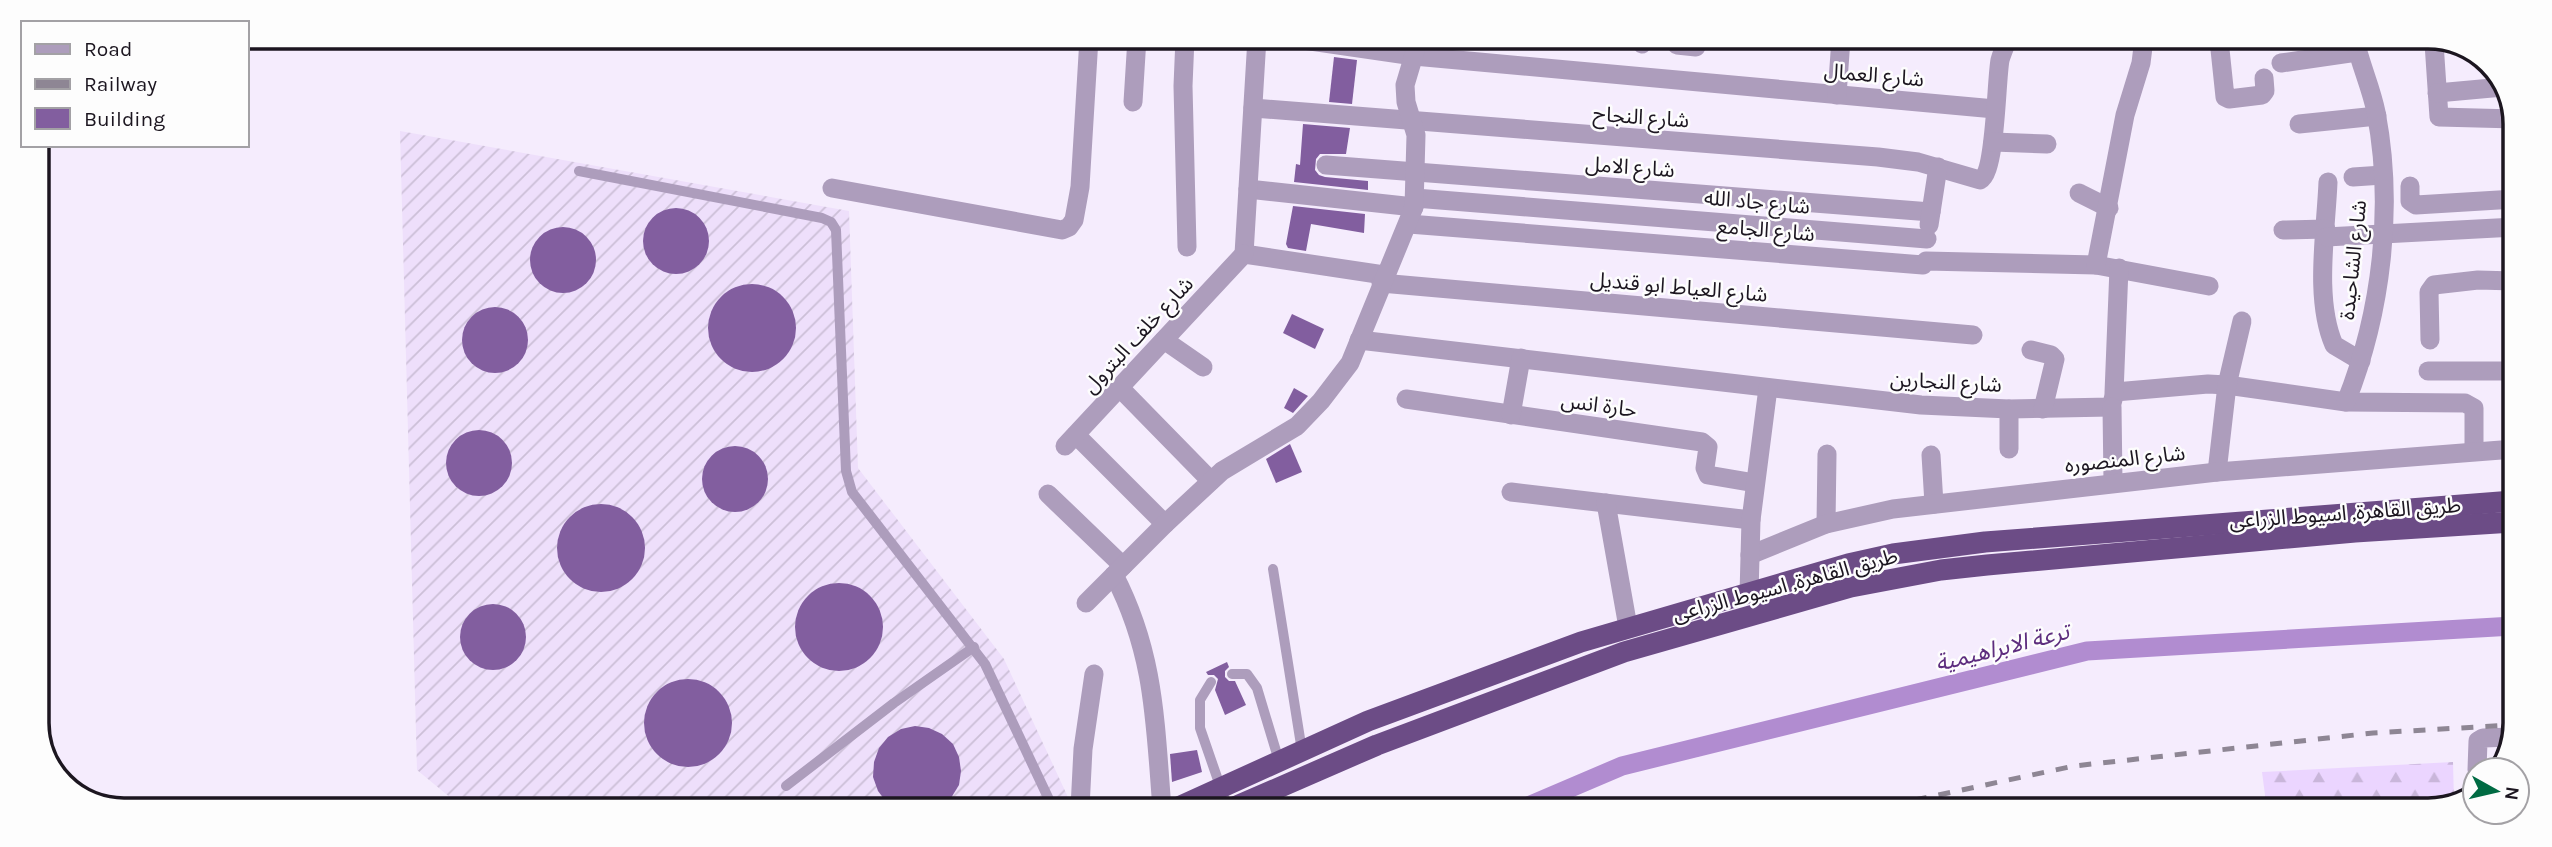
<svg xmlns="http://www.w3.org/2000/svg" width="2552" height="847" viewBox="0 0 2552 847" font-family="Karla,'Noto Sans Arabic',sans-serif">
<style>
.industrial{fill:url(#industrial-furrows)}
.forest{fill:url(#forest-firs)}
.lines{fill:none;stroke-linecap:round;stroke-linejoin:round}
.canal{stroke:#b18cd0;stroke-width:19}
.building{fill:#825e9f}
.service{stroke:#ad9dbc;stroke-width:10}
.minor{stroke:#ad9dbc;stroke-width:19}
.trunk{stroke:#6c4c86;stroke-width:21}
.rail{stroke:#8e8694;stroke-width:5;stroke-dasharray:12 12;stroke-linecap:butt}
.labels{text-anchor:middle;stroke-width:5;stroke-linejoin:round;paint-order:stroke}
.street-label{font-size:21px;fill:#1c1620;stroke:#fdfdfd}
.water-label{font-size:23px;font-style:italic;fill:#5d2d7e;stroke:#fdfdfd}
.rim{fill:none;stroke:#1c1620;stroke-width:3.5}
</style>
<defs>
<pattern id="industrial-furrows" width="10" height="10" patternUnits="userSpaceOnUse" patternTransform="scale(1.75)"><rect width="10" height="10" fill="#eedffb"/><path d="M-1 1l2-2M0 10L10 0M9 11l2-2" fill="none" stroke="#ccbfd7"/></pattern>
<pattern id="forest-firs" width="22" height="20" patternUnits="userSpaceOnUse" patternTransform="scale(1.75)"><rect width="22" height="20" fill="#ebd5ff"/><path d="M5 1l3.5 6h-7zM16 11l3.5 6h-7z" fill="#c9b6da"/></pattern>
</defs>
<rect width="100%" height="100%" fill="#f5ecfd"/>
<!-- industrial -->
<path class="industrial" d="M 400,131 L 849,211 L 858,468 L 1004,659 L 1073,808 L 463,808 L 417,770 Z"/>
<!-- forest -->
<path class="forest" d="M 2453,762 L 2454,802 L 2429,810 L 2267,810 L 2262,772 Z"/>
<g class="lines">
<!-- canal -->
<path class="canal" d="M 1521,809 L 1622,766 L 2087,651 L 2513,626"/>
</g>
<!-- building -->
<g class="building">
<path d="M 1334,57 L 1357,60 L 1352,104 L 1329,102 Z"/>
<path d="M 1303,124 L 1350,128 L 1346,154 L 1320,154 L 1316,159 L 1315,170 L 1319,175 L 1325,177 L 1368,181 L 1368,190 L 1294,182 L 1296,164 L 1300,165 Z"/>
<path d="M 1293,206 L 1365,214 L 1364,233 L 1311,224 L 1306,251 L 1288,248 L 1286,244 Z"/>
<circle cx="676" cy="241" r="33"/>
<circle cx="563" cy="260" r="33"/>
<circle cx="752" cy="328" r="44"/>
<circle cx="495" cy="340" r="33"/>
<path d="M 1292,314 L 1324,329 L 1315,349 L 1283,333 Z"/>
<path d="M 1294,388 L 1308,396 L 1293,413 L 1284,408 Z"/>
<circle cx="479" cy="463" r="33"/>
<path d="M 1290,444 L 1302,472 L 1276,483 L 1266,459 Z"/>
<circle cx="735" cy="479" r="33"/>
<circle cx="601" cy="548" r="44"/>
<circle cx="839" cy="627" r="44"/>
<circle cx="493" cy="637" r="33"/>
<path d="M 1227,662 L 1229,667 L 1225,671 L 1225,677 L 1229,681 L 1235,681 L 1246,705 L 1225,715 L 1215,690 L 1218,679 L 1214,675 L 1208,675 L 1206,672 Z"/>
<circle cx="688" cy="723" r="44"/>
<path d="M 915,726 L 929,728 L 942,734 L 953,744 L 959,757 L 961,771 L 959,785 L 951,798 L 940,808 L 895,808 L 887,803 L 878,791 L 873,777 L 874,762 L 879,748 L 888,737 L 901,729 Z"/>
<path d="M 1197,750 L 1202,772 L 1172,782 L 1170,754 Z"/>
</g>
<g class="lines">
<!-- service -->
<g class="service">
<path d="M 579,171 L 822,218 L 831,222 L 836,230 L 846,471 L 852,492 L 985,664 L 1053,808"/>
<path d="M 1273,569 L 1302,751"/>
<path d="M 1232,674 L 1247,674 L 1257,688 L 1279,761"/>
<path d="M 1211,682 L 1200,700 L 1200,728 L 1228,809"/>
<path d="M 786,786 L 894,703 L 974,647"/>
</g>
<!-- minor -->
<g class="minor">
<path d="M 1185,38 L 1183,86 L 1187,247"/>
<path d="M 1290,38 L 1414,56 L 1995,109"/>
<path d="M 2219,40 L 2225,97 L 2229,99 L 2262,95 L 2265,91 L 2264,78"/>
<path d="M 2434,43 L 2439,117 L 2515,119"/>
<path d="M 1642,44 L 1643,39"/>
<path d="M 1677,45 L 1696,47 L 1699,39"/>
<path d="M 2281,63 L 2357,52"/>
<path d="M 2437,93 L 2503,87"/>
<path d="M 1837,95 L 1841,39"/>
<path d="M 1133,102 L 1137,38"/>
<path d="M 1253,108 L 1878,157 L 1918,162 L 1980,180 C 1996,172 1996,82 2000,60 C 2002,53 2005,46 2008,39"/>
<path d="M 2299,124 L 2377,116"/>
<path d="M 1993,142 L 2047,144"/>
<path d="M 1326,165 L 1931,212"/>
<path d="M 2353,177 L 2383,175"/>
<path d="M 2328,182 C 2326,232 2314,299 2334,345 L 2361,361"/>
<path d="M 2410,186 L 2410,201 L 2416,205 L 2515,199"/>
<path d="M 832,188 L 1062,230 L 1069,227 L 1074,220 L 1080,187 L 1089,38"/>
<path d="M 1248,189 L 1414,207"/>
<path d="M 2079,193 L 2109,208"/>
<path d="M 1415,198 L 1927,239"/>
<path d="M 1409,224 L 1923,265 L 1926,261 L 2096,265 L 2209,286"/>
<path d="M 1929,225 L 1938,167"/>
<path d="M 2283,230 L 2326,229"/>
<path d="M 2326,237 L 2515,227"/>
<path d="M 1244,254 L 1257,38"/>
<path d="M 1244,254 L 1384,275"/>
<path d="M 2096,265 L 2125,115 L 2141,63 L 2144,39"/>
<path d="M 1381,283 L 1973,335"/>
<path d="M 1164,340 L 1203,367"/>
<path d="M 1359,340 L 1921,405 L 2009,409 L 2111,407 L 2115,392 L 2208,384 L 2227,385 L 2346,402 L 2465,403 L 2474,408 L 2474,451"/>
<path d="M 2430,340 L 2429,292 L 2434,285 L 2478,280 L 2514,281"/>
<path d="M 2031,350 L 2051,355 L 2055,359 L 2043,409"/>
<path d="M 2428,371 L 2514,371"/>
<path d="M 1120,388 L 1211,481"/>
<path d="M 2114,393 L 2119,268"/>
<path d="M 1406,399 L 1702,442 L 1708,447 L 1705,468 L 1708,475 L 1755,483"/>
<path d="M 2346,402 C 2382,312 2394,206 2376,112 C 2371,87 2360,64 2355,40"/>
<path d="M 2112,407 L 2113,482"/>
<path d="M 2009,409 L 2009,449"/>
<path d="M 1511,415 L 1521,358"/>
<path d="M 1076,435 L 1165,524"/>
<path d="M 1065,446 L 1244,254"/>
<path d="M 1931,455 L 1934,504"/>
<path d="M 2217,472 L 2227,385 L 2242,321"/>
<path d="M 1511,492 L 1751,520"/>
<path d="M 1048,494 L 1123,566"/>
<path d="M 1606,503 L 1628,627"/>
<path d="M 1826,524 L 1827,454"/>
<path d="M 1750,555 L 1826,524 L 1893,509 L 2217,472 L 2514,449"/>
<path d="M 1114,575 C 1155,654 1155,722 1162,809"/>
<path d="M 1749,594 L 1751,520 L 1768,388"/>
<path d="M 1086,603 L 1165,524 L 1222,471 L 1297,426 L 1321,401 L 1350,363 L 1414,207 L 1416,135 L 1406,102 L 1405,85 L 1419,38"/>
<path d="M 2477,770 L 2478,741 L 2483,738 L 2512,737"/>
<path d="M 1080,808 L 1083,749 L 1094,674"/>
</g>
<!-- trunk -->
<g class="trunk">
<path d="M 1174,809 L 1368,721 L 1581,642 L 1848,564 L 1893,554 L 1985,542 L 2513,501"/>
<path d="M 1230,809 L 1377,745 L 1624,652 L 1851,587 L 1941,570 L 1987,565 L 2355,532 L 2513,522"/>
</g>
<!-- rail -->
<path class="rail" d="M 1868,810 L 2074,766 L 2373,733 L 2512,725"/>
</g>
<g class="labels">
<!-- street labels -->
<g class="street-label">
<text transform="translate(1874 75) rotate(5)" y="7">شارع العمال</text>
<text transform="translate(1641 117) rotate(4)" y="7">شارع النجاح</text>
<text transform="translate(1630 167) rotate(4)" y="7">شارع الامل</text>
<text transform="translate(1757 202) rotate(5)" y="7">شارع جاد الله</text>
<text transform="translate(1766 230) rotate(5)" y="7">شارع الجامع</text>
<text transform="translate(2353 260) rotate(-84)" y="7">شارع الشاحيدة</text>
<text transform="translate(1679 287) rotate(5)" y="7">شارع العياط ابو قنديل</text>
<text transform="translate(1138 335) rotate(-47)" y="7">شارع خلف البترول</text>
<text transform="translate(1946 382) rotate(3)" y="7">شارع النجارين</text>
<text transform="translate(1599 405) rotate(8)" y="7">حارة انس</text>
<text transform="translate(2125 459) rotate(-6)" y="7">شارع المنصوره</text>
<text transform="translate(2345 513) rotate(-4)" y="7">طريق القاهرة, اسيوط الزراعى</text>
<text transform="translate(1785 585) rotate(-15)" y="7">طريق القاهرة, اسيوط الزراعى</text>
</g>
<!-- water labels -->
<g class="water-label">
<text transform="translate(2002 647) rotate(-14)" y="8">ترعة الابراهيمية</text>
</g>
</g>
<!-- crop -->
<path d="M0 0H2552V847H0ZM124 49H2428A75 75 0 0 1 2503 124V723A75 75 0 0 1 2428 798H124A75 75 0 0 1 49 723V124A75 75 0 0 1 124 49Z" fill="#fdfdfd" fill-rule="evenodd"/>
<path class="rim" d="M124 49H2428A75 75 0 0 1 2503 124V723A75 75 0 0 1 2428 798H124A75 75 0 0 1 49 723V124A75 75 0 0 1 124 49Z"/>
<!-- legend -->
<rect x="21" y="21" width="228" height="126" fill="#fdfdfd" stroke="#a3a1a5" stroke-width="2"/>
<rect x="35" y="44" width="35" height="10" fill="#ad9dbc" stroke="#a3a1a5" stroke-width="2"/>
<text x="84" y="56" font-size="21" fill="#1c1620">Road</text>
<rect x="35" y="79" width="35" height="10" fill="#8e8694" stroke="#a3a1a5" stroke-width="2"/>
<text x="84" y="91" font-size="21" fill="#1c1620">Railway</text>
<rect x="35" y="108" width="35" height="21" fill="#825e9f" stroke="#a3a1a5" stroke-width="2"/>
<text x="84" y="126" font-size="21" fill="#1c1620">Building</text>
<!-- north arrow -->
<g transform="translate(2496 791) rotate(98)"><circle r="33" fill="#fdfdfd" stroke="#a3a1a5" stroke-width="2"/>
<path d="M0-5L12 26L0 18L-12 26Z" fill="#006b43"/>
<text y="-10" font-size="19" font-weight="bold" text-anchor="middle" fill="#1c1620">N</text>
</g>
</svg>
